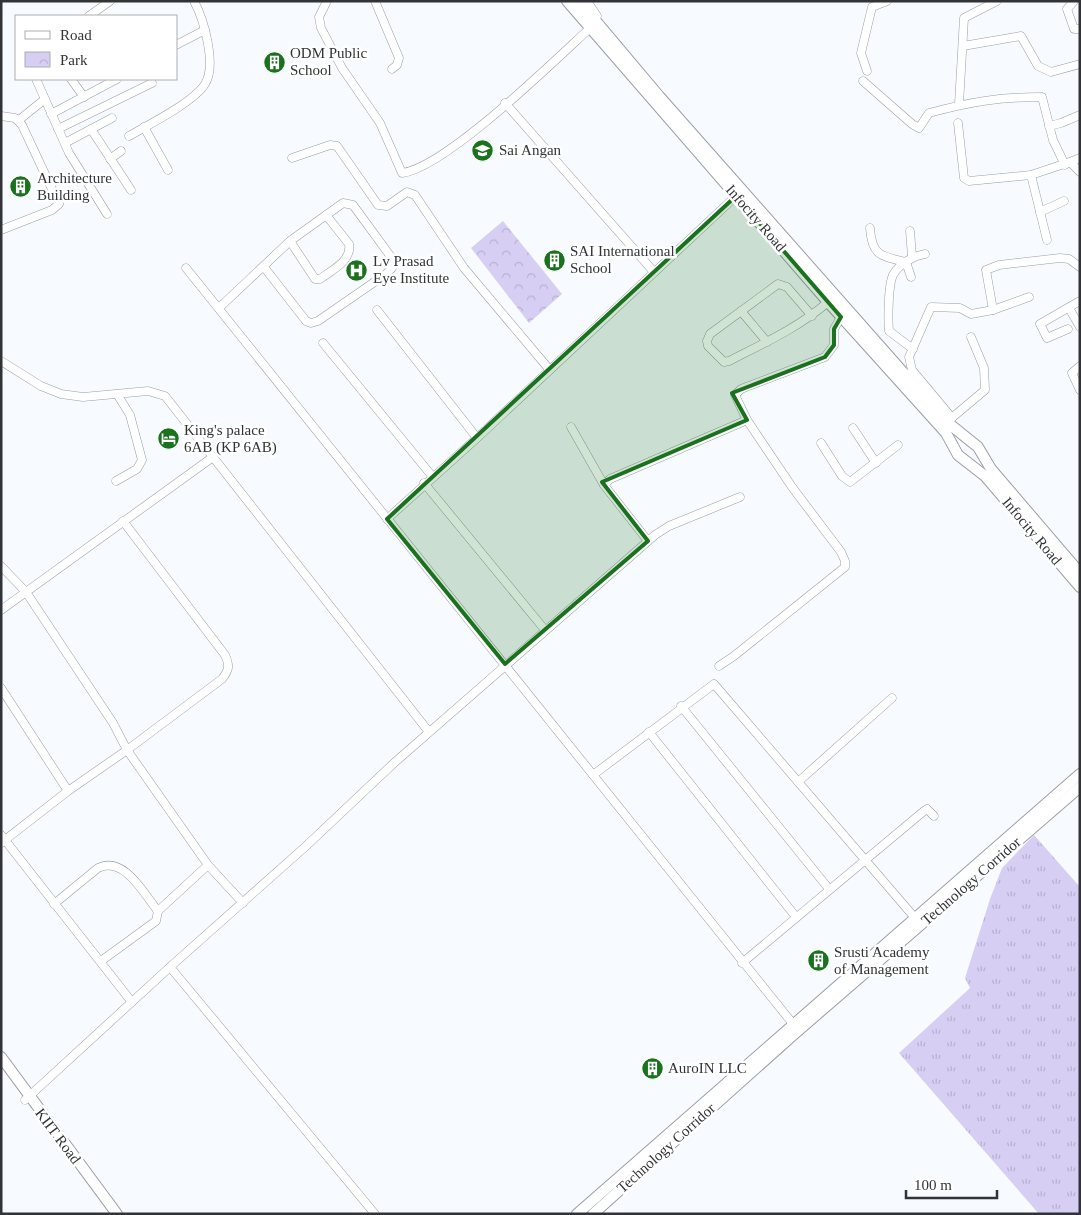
<svg xmlns="http://www.w3.org/2000/svg" width="1081" height="1215" viewBox="0 0 1081 1215" font-family="Georgia,serif">
<style>
.grass{fill:url(#grass-tufts)}
.park{fill:url(#park-crowns)}
.lines{fill:none;stroke-linecap:round;stroke-linejoin:round}
.minor-casing{stroke:#999ea5;stroke-width:9}
.major-casing{stroke:#999ea5;stroke-width:12}
.minor{stroke:#fff;stroke-width:8}
.major{stroke:#fff;stroke-width:10}
.marked{fill:#1b721e;fill-opacity:0.2;stroke:#1b721e;stroke-width:4;stroke-linejoin:round}
.labels{text-anchor:middle;stroke-width:5;stroke-linejoin:round;paint-order:stroke}
.poi-label{font-size:15px;fill:#313336;stroke:#fff;text-anchor:start}
.street-label{font-size:15px;fill:#313336;stroke:#fff}
</style>
<defs>
<pattern id="grass-tufts" width="24" height="20" patternUnits="userSpaceOnUse" patternTransform="scale(1.25)"><rect width="24" height="20" fill="#d7cef3"/><path d="M3 7l-1-3M5 7V3M7 7l1-3M15 17l-1-3M17 17v-4M19 17l1-3" fill="none" stroke="#b9b1d1"/></pattern>
<pattern id="park-crowns" width="20" height="18" patternUnits="userSpaceOnUse" patternTransform="scale(1.25)"><rect width="20" height="18" fill="#d7cef3"/><path d="M2 6a3 3 0 1 1 6 0M12 15a3 3 0 1 1 6 0" fill="none" stroke="#b9b1d1"/></pattern>
</defs>
<rect width="100%" height="100%" fill="#f7faff"/>
<!-- grass -->
<path class="grass" d="M 1034,835 L 1080,887 L 1080,1214 L 1039,1214 L 899,1053 L 970,988 L 965,978 L 990,899 L 1002,868 Z"/>
<!-- park -->
<path class="park" d="M 503,221 L 562,294 L 529,323 L 471,248 Z"/>
<g class="lines">
<defs>
<g id="minor">
<path d="M 327,1 L 319,17 L 321,28 L 342,68 L 380,123 L 402,173 C 445,168 553,62 589,29"/>
<path d="M 375,1 L 399,58 L 397,65 L 392,69"/>
<path d="M 587,1 L 597,16"/>
<path d="M 1074,1 L 1067,9 L 1074,29 L 1080,29"/>
<path d="M 89,16 L 110,1"/>
<path d="M 176,45 L 205,30"/>
<path d="M 963,46 L 1021,36 L 1038,66 L 1051,72 L 1080,64"/>
<path d="M 867,71 L 861,53 L 872,7 L 887,1"/>
<path d="M 36,79 L 69,153 L 107,214"/>
<path d="M 71,79 L 84,97"/>
<path d="M 863,81 L 912,124 L 919,128 L 929,113 C 970,102 999,97 1042,97 L 1053,140 L 1065,165"/>
<path d="M 505,103 L 654,272"/>
<path d="M 959,104 L 964,18 L 997,1"/>
<path d="M 51,114 L 117,79"/>
<path d="M 1,116 L 15,118 L 22,125 L 59,204 L 52,210 L 1,230"/>
<path d="M 19,120 L 45,99"/>
<path d="M 958,123 L 964,178 L 969,181 L 1031,175 L 1070,162 L 1080,172"/>
<path d="M 1049,126 L 1061,123 L 1080,115"/>
<path d="M 144,127 L 168,170"/>
<path d="M 58,129 L 152,83"/>
<path d="M 91,129 L 131,190"/>
<path d="M 129,136 C 148,125 194,102 205,84 C 217,65 204,20 194,1"/>
<path d="M 65,143 L 112,118"/>
<path d="M 292,158 L 330,145 L 337,146 L 378,205 L 387,206 L 407,192 L 415,195 L 464,268 L 549,369"/>
<path d="M 110,159 L 121,151"/>
<path d="M 1070,162 L 1080,158"/>
<path d="M 1031,175 L 1047,240"/>
<path d="M 1040,212 L 1064,201"/>
<path d="M 870,228 C 872,257 882,256 906,262 L 911,277"/>
<path d="M 910,231 L 912,256"/>
<path d="M 290,241 L 315,279 L 320,279 C 332,270 352,261 349,244 L 326,215"/>
<path d="M 186,268 L 793,1024"/>
<path d="M 219,308 L 290,241 L 343,203 L 353,205 L 394,261 L 392,268 L 386,274 L 318,321 L 311,323 L 306,321 L 264,267"/>
<path d="M 1069,308 L 1080,327"/>
<path d="M 377,310 L 477,438"/>
<path d="M 993,310 L 986,270 L 999,265 L 1060,258 L 1069,259 L 1080,267"/>
<path d="M 741,311 L 767,342"/>
<path d="M 812,316 L 787,287 L 778,284 L 710,334 L 707,341 L 708,346 L 724,362 L 729,361 C 764,343 798,328 828,302"/>
<path d="M 1068,329 L 1047,338 L 1040,324 L 1080,301"/>
<path d="M 323,343 L 432,476"/>
<path d="M 913,349 L 889,331 C 888,321 888,285 893,275 C 899,264 913,256 925,254"/>
<path d="M 1,361 L 41,386 L 61,394 L 83,397 L 148,391 L 165,396 L 429,732"/>
<path d="M 1080,366 L 1072,373 L 1080,390"/>
<path d="M 952,418 L 912,370 L 909,357 L 931,307 L 960,308 L 971,314 L 993,310 L 1029,297"/>
<path d="M 948,421 L 985,390 L 984,368 L 971,337"/>
<path d="M 571,427 L 604,485"/>
<path d="M 853,428 L 876,463"/>
<path d="M 821,443 L 842,476 L 850,482 L 898,445"/>
<path d="M 116,481 L 137,469 L 142,460 L 130,415 L 117,394"/>
<path d="M 424,483 L 545,630"/>
<path d="M 387,519 L 477,438 L 736,196"/>
<path d="M 648,541 L 604,485 L 610,479 L 747,420"/>
<path d="M 1,566 L 26,592 L 113,723 L 127,750 L 208,865 L 158,911 L 156,921 L 101,961"/>
<path d="M 1,610 L 213,457"/>
<path d="M 719,666 L 734,656 L 845,567 L 845,561 L 841,552 L 792,487 L 747,420 L 735,395 L 741,389 L 825,357 L 834,345 L 834,329 L 841,317"/>
<path d="M 1,688 L 68,791"/>
<path d="M 681,706 L 829,889"/>
<path d="M 649,732 L 796,917"/>
<path d="M 593,775 L 714,684 L 915,918"/>
<path d="M 798,782 L 892,698"/>
<path d="M 1,835 L 131,1001"/>
<path d="M 1,843 L 68,791 L 127,750 L 222,679 C 229,670 230,666 225,655 L 123,521"/>
<path d="M 208,865 L 243,903"/>
<path d="M 54,904 L 98,868 C 124,855 144,894 158,911"/>
<path d="M 742,963 L 924,811 L 927,809 L 934,816"/>
<path d="M 170,967 L 375,1214"/>
<path d="M 25,1100 L 170,967 L 305,847 L 394,763 L 655,535 L 669,526 L 740,497"/>
</g>
<g id="major">
<path d="M 567,1 L 828,302 L 946,433 L 958,455 L 985,476 L 1080,587"/>
<path d="M 579,1 L 659,96 L 947,422 L 978,447 L 991,469 L 1080,573"/>
<path d="M 1,1057 L 117,1214"/>
<path d="M 577,1214 L 1080,774"/>
<path d="M 593,1214 L 792,1036 L 1080,787"/>
</g>
</defs>
<!-- minor casing -->
<use href="#minor" class="minor-casing"/>
<!-- major casing -->
<use href="#major" class="major-casing"/>
<!-- minor -->
<use href="#minor" class="minor"/>
<!-- major -->
<use href="#major" class="major"/>
</g>
<!-- marked area -->
<path class="marked" d="M 736,196 L 841,317 L 834,329 L 834,345 L 825,357 L 732,393 L 747,420 L 602,482 L 648,541 L 505,664 L 387,519 Z"/>
<!-- icons -->
<defs>
<symbol id="building-disc" viewBox="-11 -11 22 22"><circle r="9.5" fill="#1b721e" stroke="#fff"/><path d="M-4-6H4V6H1V3H-1V6H-4ZM-2.5-4.3h1.7v1.8h-1.7ZM.8-4.3h1.7v1.8H.8ZM-2.5-1h1.7V.8h-1.7ZM.8-1h1.7V.8H.8Z" fill="#fff"/></symbol>
<symbol id="school-disc" viewBox="-11 -11 22 22"><circle r="9.5" fill="#1b721e" stroke="#fff"/><path d="M0-5L7-2L0 1L-7-2ZM-4 1L0 2.5L4 1V4Q0 6-4 4Z" fill="#fff"/></symbol>
<symbol id="hospital-disc" viewBox="-11 -11 22 22"><circle r="9.5" fill="#1b721e" stroke="#fff"/><path d="M-5-5h3v3.5h4V-5h3V5h-3V1.5h-4V5h-3Z" fill="#fff"/></symbol>
<symbol id="hotel-disc" viewBox="-11 -11 22 22"><circle r="9.5" fill="#1b721e" stroke="#fff"/><path d="M-6-4.5h1.5V1H6V5H4.5V3h-9V5H-6ZM-4 0a1.8 1.8 0 1 1 3.6 0ZM.5 0V-2.5h3Q6-2.5 6 0Z" fill="#fff"/></symbol>
</defs>
<g fill-rule="evenodd">
<use href="#building-disc" x="262" y="50" width="25" height="25"/>
<use href="#school-disc" x="470" y="138" width="25" height="25"/>
<use href="#building-disc" x="8" y="174" width="25" height="25"/>
<use href="#building-disc" x="542" y="248" width="25" height="25"/>
<use href="#hospital-disc" x="344" y="258" width="25" height="25"/>
<use href="#hotel-disc" x="156" y="426" width="25" height="25"/>
<use href="#building-disc" x="806" y="948" width="25" height="25"/>
<use href="#building-disc" x="640" y="1056" width="25" height="25"/>
</g>
<g class="labels">
<!-- poi labels -->
<g class="poi-label">
<text x="290" y="58">ODM Public<tspan x="290" dy="17">School</tspan></text>
<text x="499" y="155">Sai Angan</text>
<text x="37" y="183">Architecture<tspan x="37" dy="17">Building</tspan></text>
<text x="570" y="256">SAI International<tspan x="570" dy="17">School</tspan></text>
<text x="373" y="266">Lv Prasad<tspan x="373" dy="17">Eye Institute</tspan></text>
<text x="184" y="435">King's palace<tspan x="184" dy="17">6AB (KP 6AB)</tspan></text>
<text x="834" y="957">Srusti Academy<tspan x="834" dy="17">of Management</tspan></text>
<text x="668" y="1073">AuroIN LLC</text>
</g>
<!-- street labels -->
<g class="street-label">
<text transform="translate(756 218) rotate(49)" y="5">Infocity Road</text>
<text transform="translate(1032 531) rotate(50)" y="5">Infocity Road</text>
<text transform="translate(971 881) rotate(-41)" y="5">Technology Corridor</text>
<text transform="translate(58 1136) rotate(53)" y="5">KIIT Road</text>
<text transform="translate(666 1148) rotate(-42)" y="5">Technology Corridor</text>
</g>
</g>
<!-- border -->
<rect width="1081" height="1215" fill="none" stroke="#313336" stroke-width="5"/>
<!-- legend -->
<rect x="15" y="15" width="162" height="65" fill="#ffffff" stroke="#adadaf"/>
<rect x="25" y="31" width="25" height="8" fill="#ffffff" stroke="#adadaf"/>
<text x="60" y="40" font-size="15" fill="#313336">Road</text>
<rect x="25" y="52" width="25" height="15" fill="url(#park-crowns)" stroke="#adadaf"/>
<text x="60" y="65" font-size="15" fill="#313336">Park</text>
<!-- scale -->
<path d="M906 1190v8h91v-8" fill="none" stroke="#313336" stroke-width="2.5"/>
<text x="914" y="1190" font-size="15" fill="#313336" stroke="#ffffff" stroke-width="4" paint-order="stroke">100 m</text>
</svg>
